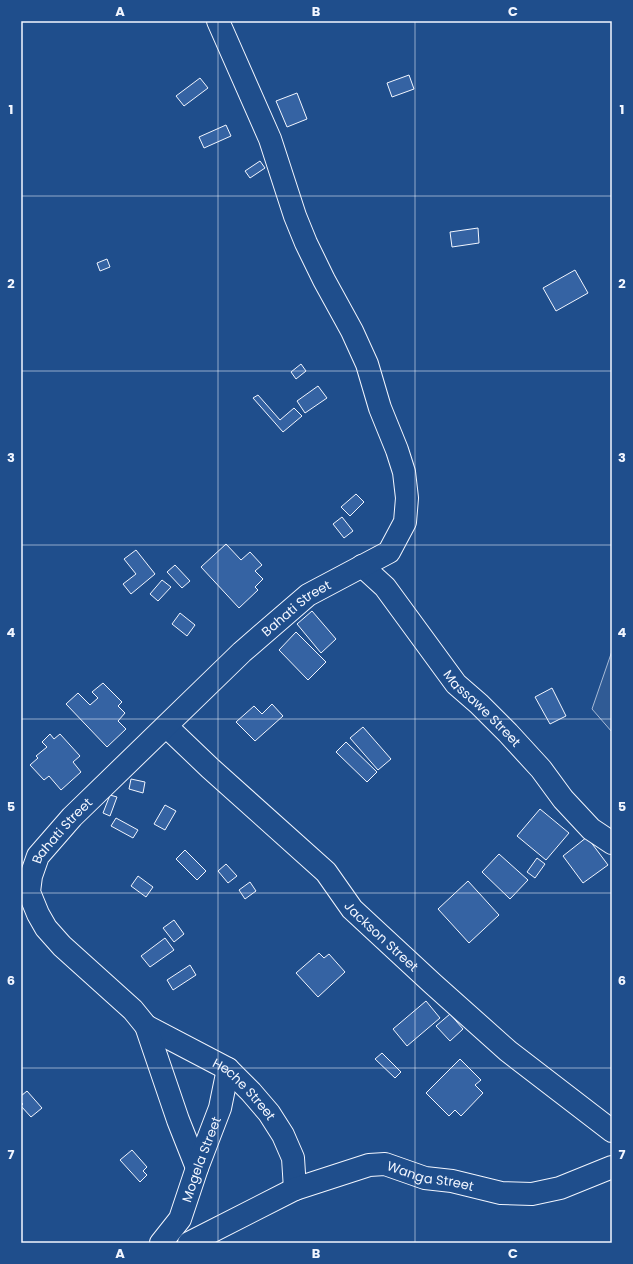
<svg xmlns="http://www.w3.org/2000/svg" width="633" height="1264" viewBox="0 0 633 1264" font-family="Poppins,sans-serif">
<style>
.built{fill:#305b95;stroke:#a8bbd7}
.building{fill:#3563a3;stroke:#f2f6ff}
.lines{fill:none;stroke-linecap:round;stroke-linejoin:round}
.minor-casing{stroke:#f2f6ff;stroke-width:24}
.minor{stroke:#1f4e8c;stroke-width:22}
.grid{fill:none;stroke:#f2f6ff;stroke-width:1;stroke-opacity:0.55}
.labels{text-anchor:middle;stroke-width:3;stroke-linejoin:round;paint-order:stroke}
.street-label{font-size:13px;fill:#f2f6ff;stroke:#1f4e8c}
.neatline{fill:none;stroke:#f2f6ff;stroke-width:1.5}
.grid-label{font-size:13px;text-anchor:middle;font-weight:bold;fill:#f2f6ff}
</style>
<rect width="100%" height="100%" fill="#1f4e8c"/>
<!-- built -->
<path class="built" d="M 612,651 L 612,732 L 592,709 Z"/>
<!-- building -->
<g class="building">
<path d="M 409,75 L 414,89 L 392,97 L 387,83 Z"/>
<path d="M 200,78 L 208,88 L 184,106 L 176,96 Z"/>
<path d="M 297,93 L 307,119 L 287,127 L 276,101 Z"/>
<path d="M 226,125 L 231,136 L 204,148 L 199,137 Z"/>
<path d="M 260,161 L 265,168 L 250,178 L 245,171 Z"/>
<path d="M 478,228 L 479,243 L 452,247 L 450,232 Z"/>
<path d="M 107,259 L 110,267 L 100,271 L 97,263 Z"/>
<path d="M 575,270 L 588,293 L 556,311 L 543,288 Z"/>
<path d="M 301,364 L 306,371 L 296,379 L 291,372 Z"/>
<path d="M 318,386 L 327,398 L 305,413 L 297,401 Z"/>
<path d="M 258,395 L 280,420 L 294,408 L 302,416 L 283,432 L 253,398 Z"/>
<path d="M 356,494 L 364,502 L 350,516 L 341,507 Z"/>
<path d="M 342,517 L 353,531 L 344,538 L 333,524 Z"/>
<path d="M 226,544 L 241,560 L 250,552 L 262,565 L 255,571 L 263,579 L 255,587 L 258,590 L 239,608 L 201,567 Z"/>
<path d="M 136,550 L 155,574 L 131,594 L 123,584 L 136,574 L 124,559 Z"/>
<path d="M 175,565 L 190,581 L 182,588 L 167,572 Z"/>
<path d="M 162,580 L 171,587 L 158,601 L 150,594 Z"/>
<path d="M 312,611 L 336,639 L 321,653 L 297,624 Z"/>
<path d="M 180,613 L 195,625 L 187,636 L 172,624 Z"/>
<path d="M 296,632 L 326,662 L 308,680 L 279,650 Z"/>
<path d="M 103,683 L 122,702 L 118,706 L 125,713 L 118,721 L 126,729 L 107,747 L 66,704 L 78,693 L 90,705 L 98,698 L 92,692 Z"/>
<path d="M 552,688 L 566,716 L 550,724 L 535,697 Z"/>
<path d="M 272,704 L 283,716 L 255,741 L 236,722 L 254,706 L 262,714 Z"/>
<path d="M 363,727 L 391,759 L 378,770 L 350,738 Z"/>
<path d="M 50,734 L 54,739 L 60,734 L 80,756 L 73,762 L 81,772 L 61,790 L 49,776 L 44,780 L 30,765 L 38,758 L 36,756 L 47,747 L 42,742 Z"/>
<path d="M 346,742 L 377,772 L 367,782 L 336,752 Z"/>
<path d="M 131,779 L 145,782 L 143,793 L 129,789 Z"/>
<path d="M 110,795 L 117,797 L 110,816 L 103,813 Z"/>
<path d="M 165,805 L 176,811 L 165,830 L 154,824 Z"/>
<path d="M 540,809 L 569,833 L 546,860 L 517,836 Z"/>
<path d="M 116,818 L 138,830 L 133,838 L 111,826 Z"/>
<path d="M 587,837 L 608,865 L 583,883 L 563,856 Z"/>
<path d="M 185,850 L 206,871 L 197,880 L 176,859 Z"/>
<path d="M 499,854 L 528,880 L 510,899 L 482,872 Z"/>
<path d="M 537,858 L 545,864 L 535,878 L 527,872 Z"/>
<path d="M 226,864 L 237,876 L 228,883 L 218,871 Z"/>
<path d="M 138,876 L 153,887 L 146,897 L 131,886 Z"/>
<path d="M 468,881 L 499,915 L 469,943 L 438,909 Z"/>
<path d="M 250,882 L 256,891 L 245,899 L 239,890 Z"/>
<path d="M 174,920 L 184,934 L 174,942 L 163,928 Z"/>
<path d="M 165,938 L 174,950 L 150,967 L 141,956 Z"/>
<path d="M 319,953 L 324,958 L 329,954 L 345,972 L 318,997 L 296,973 Z"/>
<path d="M 190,965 L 196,975 L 173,990 L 167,980 Z"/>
<path d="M 426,1001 L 440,1018 L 407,1046 L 393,1029 Z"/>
<path d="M 450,1014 L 463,1029 L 450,1041 L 436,1026 Z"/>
<path d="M 382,1053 L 401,1072 L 395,1078 L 375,1059 Z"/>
<path d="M 460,1059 L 481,1080 L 475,1085 L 483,1093 L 461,1116 L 455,1110 L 449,1116 L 426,1093 Z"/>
<path d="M 27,1091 L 42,1108 L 31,1117 L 21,1106 L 23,1104 L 21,1102 L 21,1096 Z"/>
<path d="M 132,1150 L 147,1167 L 143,1171 L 147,1175 L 140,1182 L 120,1160 Z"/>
</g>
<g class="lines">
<defs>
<g id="minor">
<path id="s1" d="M 362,566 L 385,587 L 456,684 L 479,704 L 508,733 L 541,769 L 563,799 L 591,829 L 612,843"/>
<path id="s2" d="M 166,726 L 210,768 L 326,872 L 352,909 L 433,984 L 508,1051 L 612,1131"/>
<path id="s3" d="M 146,1026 L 228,1069 L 251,1092 L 269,1113 L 283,1135 L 293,1158 L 295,1189"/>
<path id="s4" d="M 197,1168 L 178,1120 L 146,1026 L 133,1010 L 62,946 L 46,928 L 38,914 L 29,892 L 31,876 L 38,856 L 72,817 L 242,652 L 308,595 L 389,552 L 405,522 L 407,498 L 404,472 L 397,450 L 380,408 L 367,364 L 352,331 L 324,280 L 306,243 L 295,216 L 270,139 L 218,21"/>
<path id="s5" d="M 161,1243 L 180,1219 L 197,1168 L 220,1108 L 228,1069"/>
<path id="s6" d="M 189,1243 L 295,1189 L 369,1165 L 385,1164 L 425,1178 L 452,1181 L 501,1193 L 532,1194 L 560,1188 L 612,1167"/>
</g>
</defs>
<!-- minor casing -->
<use href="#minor" class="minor-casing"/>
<!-- minor -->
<use href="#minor" class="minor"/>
</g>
<!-- grid -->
<path class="grid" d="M 218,21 L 218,1243M 415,21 L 415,1243M 21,196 L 612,196M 21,371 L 612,371M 21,545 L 612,545M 21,719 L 612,719M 21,893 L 612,893M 21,1068 L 612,1068"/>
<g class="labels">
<!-- street labels -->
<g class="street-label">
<text dy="5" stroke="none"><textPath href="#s4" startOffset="727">Bahati Street</textPath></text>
<text dy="5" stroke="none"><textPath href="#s1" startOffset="187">Massawe Street</textPath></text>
<text dy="5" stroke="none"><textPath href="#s4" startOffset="403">Bahati Street</textPath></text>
<text dy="5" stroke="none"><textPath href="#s2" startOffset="302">Jackson Street</textPath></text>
<text dy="5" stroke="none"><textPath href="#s3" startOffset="118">Heche Street</textPath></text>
<text dy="5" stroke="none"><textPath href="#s5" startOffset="94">Mogela Street</textPath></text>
<text dy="5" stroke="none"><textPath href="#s6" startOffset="260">Wanga Street</textPath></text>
</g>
</g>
<!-- border -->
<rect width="633" height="1264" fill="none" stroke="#1f4e8c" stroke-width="44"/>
<rect x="22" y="22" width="589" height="1220" class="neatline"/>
<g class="grid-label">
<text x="120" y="16">A</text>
<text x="316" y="16">B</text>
<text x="513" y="16">C</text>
<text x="11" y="114">1</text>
<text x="622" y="114">1</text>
<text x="11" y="288">2</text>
<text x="622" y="288">2</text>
<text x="11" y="462">3</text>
<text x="622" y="462">3</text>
<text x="11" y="637">4</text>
<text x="622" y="637">4</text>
<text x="11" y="811">5</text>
<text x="622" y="811">5</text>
<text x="11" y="985">6</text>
<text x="622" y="985">6</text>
<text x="11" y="1159">7</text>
<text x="622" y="1159">7</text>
<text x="120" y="1258">A</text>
<text x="316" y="1258">B</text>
<text x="513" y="1258">C</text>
</g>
</svg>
